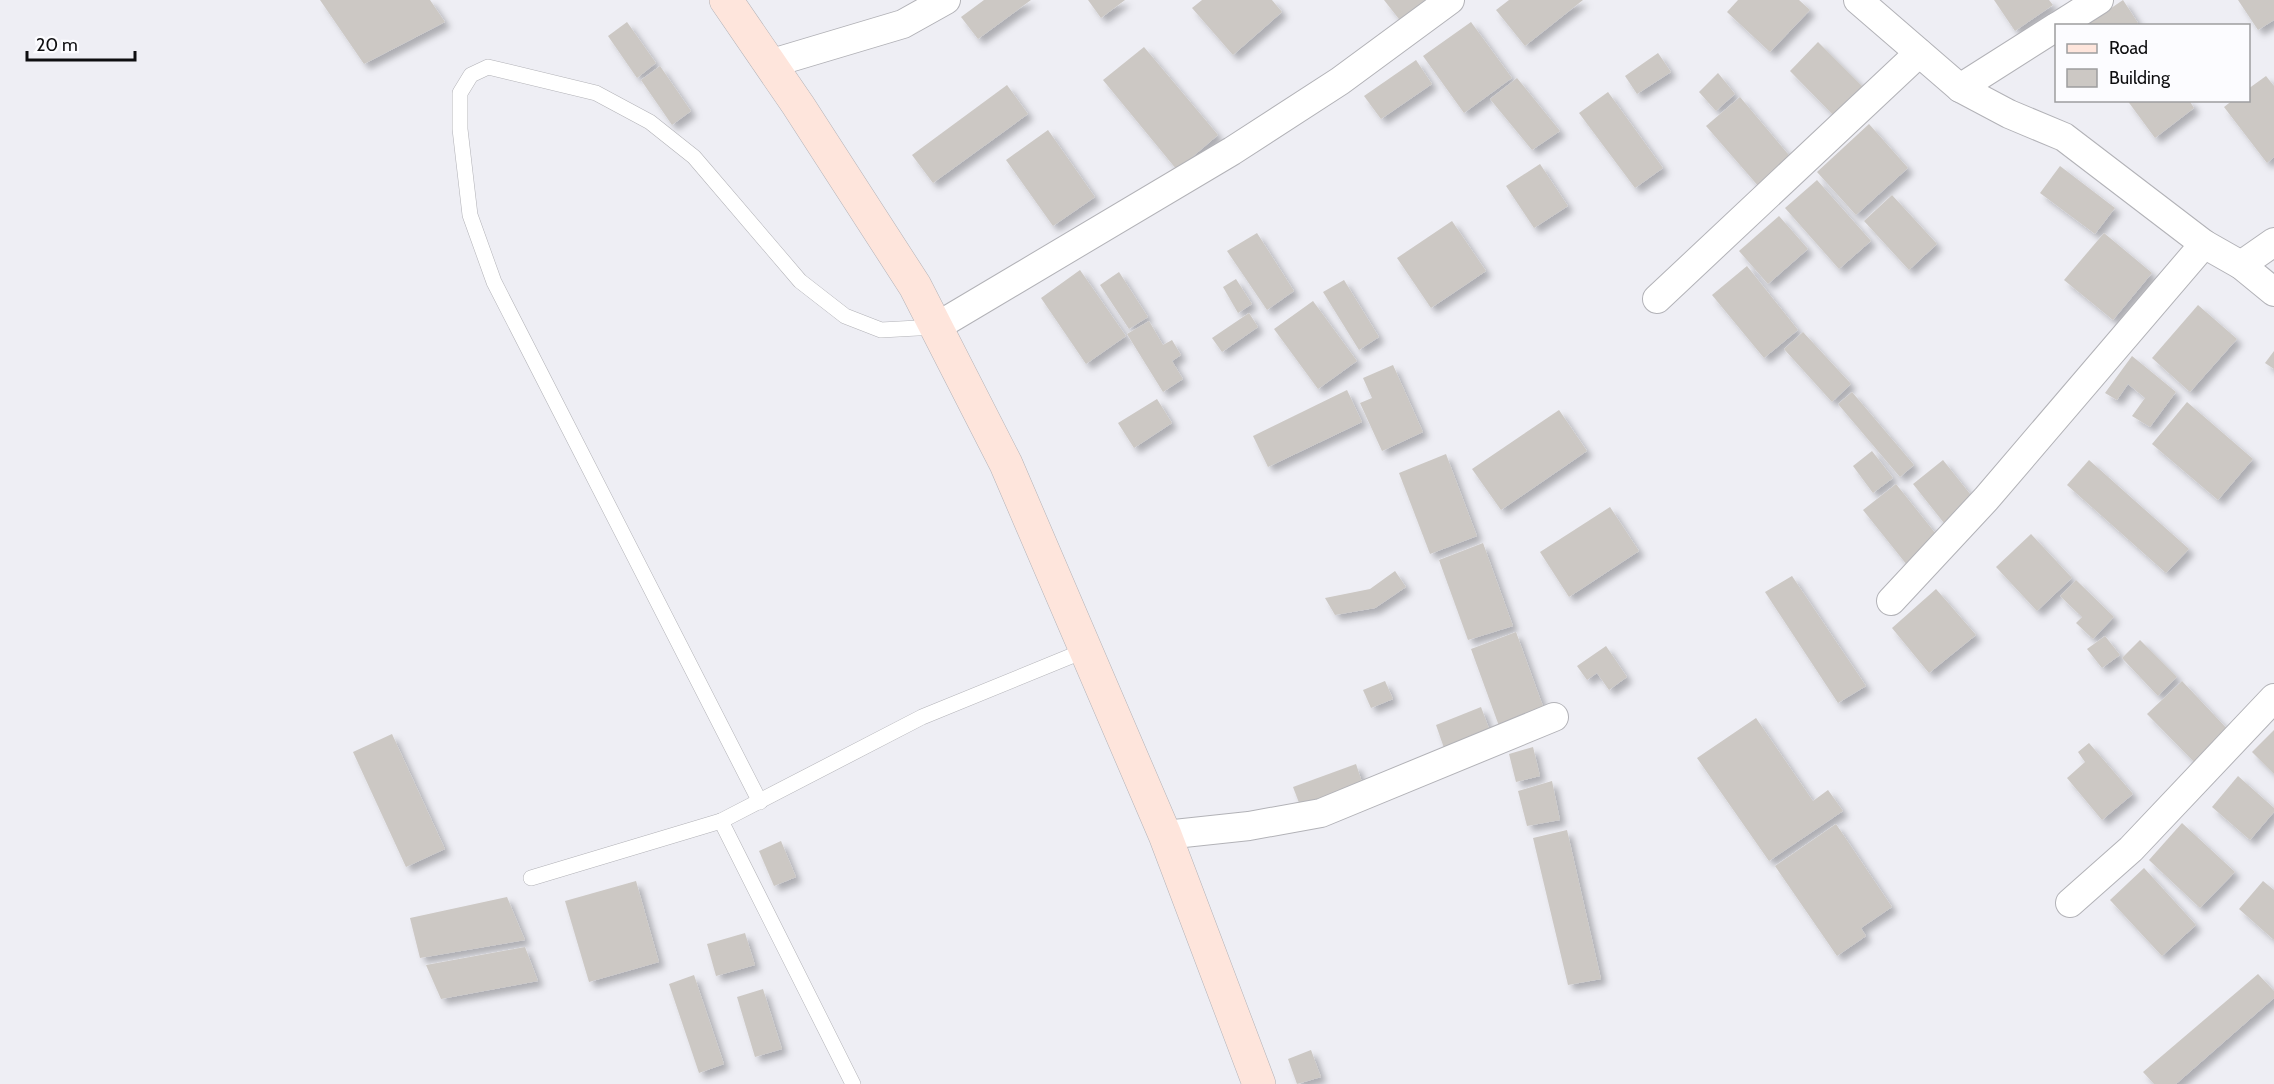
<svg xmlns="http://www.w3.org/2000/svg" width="2274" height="1084" viewBox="0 0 2274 1084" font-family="Cabin,sans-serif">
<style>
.building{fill:#ccc8c4;filter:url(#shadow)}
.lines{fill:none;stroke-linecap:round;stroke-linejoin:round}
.lane-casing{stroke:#b2b2b7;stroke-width:16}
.street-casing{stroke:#b2b2b7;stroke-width:30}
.secondary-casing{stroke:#b2b2b7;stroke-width:34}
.lane{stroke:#fff;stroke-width:15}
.street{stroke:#fff;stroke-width:28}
.secondary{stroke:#fee5dc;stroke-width:33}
</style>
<defs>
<filter id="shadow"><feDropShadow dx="5.5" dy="5.5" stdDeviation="3" flood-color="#0004"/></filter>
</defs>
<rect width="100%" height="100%" fill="#eeeef4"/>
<!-- building -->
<g class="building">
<path d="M 320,0 L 430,0 L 445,22 L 364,64 Z"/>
<path d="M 984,0 L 1031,0 L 978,39 L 961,17 Z"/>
<path d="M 1088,0 L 1125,0 L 1101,18 Z"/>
<path d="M 1202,0 L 1272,0 L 1282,12 L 1233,55 L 1192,8 Z"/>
<path d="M 1384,0 L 1441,0 L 1406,28 Z"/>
<path d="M 1509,0 L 1583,0 L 1525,46 L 1496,10 Z"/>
<path d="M 1738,0 L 1799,0 L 1810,10 L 1770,52 L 1727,12 Z"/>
<path d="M 1994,0 L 2049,0 L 2053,5 L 2015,31 Z"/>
<path d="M 2123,0 L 2138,23 L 2134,26 L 2085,26 Z"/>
<path d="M 2238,0 L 2274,0 L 2274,20 L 2258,30 Z"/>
<path d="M 627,22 L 656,63 L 637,78 L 608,36 Z"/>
<path d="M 1471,22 L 1512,78 L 1464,113 L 1423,56 Z"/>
<path d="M 1818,42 L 1864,88 L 1836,118 L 1790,71 Z"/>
<path d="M 1144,47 L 1218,135 L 1177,170 L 1103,80 Z"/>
<path d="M 1658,53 L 1671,72 L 1637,94 L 1625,76 Z"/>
<path d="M 1416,60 L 1432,84 L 1381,119 L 1364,96 Z"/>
<path d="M 660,66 L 691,111 L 672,125 L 641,80 Z"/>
<path d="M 1718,73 L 1735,94 L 1716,111 L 1699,92 Z"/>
<path d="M 2266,76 L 2274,86 L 2274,157 L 2267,163 L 2224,107 L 2233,100 L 2248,100 L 2248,89 Z"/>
<path d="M 1517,78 L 1560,131 L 1532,150 L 1490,99 Z"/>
<path d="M 1007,85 L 1028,114 L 933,183 L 912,155 Z"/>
<path d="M 1608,92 L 1663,168 L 1635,188 L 1579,113 Z"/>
<path d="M 1740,97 L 1793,160 L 1760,188 L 1706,126 Z"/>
<path d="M 2127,100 L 2189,100 L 2194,108 L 2155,138 Z"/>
<path d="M 1869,124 L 1908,168 L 1856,215 L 1817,172 Z"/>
<path d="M 1048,130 L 1095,197 L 1053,226 L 1006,160 Z"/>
<path d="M 1540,164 L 1568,206 L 1534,228 L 1506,186 Z"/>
<path d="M 2060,166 L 2115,208 L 2095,234 L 2040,193 Z"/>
<path d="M 1817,180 L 1871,241 L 1839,269 L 1785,208 Z"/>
<path d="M 1892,195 L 1937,244 L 1909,270 L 1864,221 Z"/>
<path d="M 1779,216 L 1808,249 L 1768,284 L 1739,251 Z"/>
<path d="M 1452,221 L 1486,271 L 1431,308 L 1397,258 Z"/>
<path d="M 1257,233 L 1294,291 L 1267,310 L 1227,251 Z"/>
<path d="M 2104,233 L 2152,273 L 2113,320 L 2064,280 Z"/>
<path d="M 1747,266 L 1798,330 L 1764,358 L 1712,295 Z"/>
<path d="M 1080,270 L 1126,336 L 1086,364 L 1041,298 Z"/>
<path d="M 1119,272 L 1148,317 L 1129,329 L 1100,285 Z"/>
<path d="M 1236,279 L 1252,304 L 1238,313 L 1223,287 Z"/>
<path d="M 1344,280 L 1379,337 L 1359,350 L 1323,292 Z"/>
<path d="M 1313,301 L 1357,361 L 1318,389 L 1274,329 Z"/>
<path d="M 2198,305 L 2237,339 L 2190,392 L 2152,358 Z"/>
<path d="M 1249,313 L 1258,327 L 1222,352 L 1212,338 Z"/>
<path d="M 1149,321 L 1163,345 L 1172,340 L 1181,355 L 1172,361 L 1183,379 L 1163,392 L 1127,334 Z"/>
<path d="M 1803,332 L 1851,384 L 1832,402 L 1784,349 Z"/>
<path d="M 2274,351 L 2274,369 L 2265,363 Z"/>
<path d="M 2132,356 L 2176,392 L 2150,427 L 2132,416 L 2145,398 L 2128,384 L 2117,400 L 2105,393 Z"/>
<path d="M 1393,365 L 1423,432 L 1382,451 L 1360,403 L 1372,398 L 1363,378 Z"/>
<path d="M 1347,390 L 1362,422 L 1268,467 L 1253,436 Z"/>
<path d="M 1852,392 L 1914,465 L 1900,477 L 1838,404 Z"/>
<path d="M 1157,399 L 1172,423 L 1134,448 L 1118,423 Z"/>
<path d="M 2187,402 L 2253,459 L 2218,500 L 2152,444 Z"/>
<path d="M 1559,410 L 1587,451 L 1501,510 L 1472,469 Z"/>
<path d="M 1872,451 L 1893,478 L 1873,493 L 1853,466 Z"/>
<path d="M 1446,454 L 1477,536 L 1430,554 L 1399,473 Z"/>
<path d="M 1943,460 L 1978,504 L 1948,528 L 1913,484 Z"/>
<path d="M 2089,460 L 2189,549 L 2166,573 L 2067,485 Z"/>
<path d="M 1896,484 L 1940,539 L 1907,565 L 1863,510 Z"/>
<path d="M 1610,507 L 1639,551 L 1569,597 L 1540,552 Z"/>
<path d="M 2031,534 L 2072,578 L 2037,611 L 1996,567 Z"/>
<path d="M 1483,543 L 1513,626 L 1468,640 L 1439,560 Z"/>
<path d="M 1395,571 L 1406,587 L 1375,608 L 1335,615 L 1325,598 L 1370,589 Z"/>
<path d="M 1792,576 L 1866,686 L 1838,703 L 1765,592 Z"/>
<path d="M 2076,580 L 2114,617 L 2093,639 L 2076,623 L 2082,617 L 2060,596 Z"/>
<path d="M 1936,589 L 1976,635 L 1929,673 L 1892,628 Z"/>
<path d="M 1516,632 L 1544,709 L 1499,726 L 1471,649 Z"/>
<path d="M 2105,636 L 2120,655 L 2102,668 L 2087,649 Z"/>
<path d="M 2140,640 L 2177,677 L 2158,696 L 2122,658 Z"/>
<path d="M 1606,646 L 1627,677 L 1609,690 L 1597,673 L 1587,680 L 1577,666 Z"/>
<path d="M 1385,681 L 1393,699 L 1371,708 L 1363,690 Z"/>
<path d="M 2182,681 L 2232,734 L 2199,767 L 2147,714 Z"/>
<path d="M 1481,707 L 1490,731 L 1444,748 L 1436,725 Z"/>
<path d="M 1756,718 L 1813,801 L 1828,790 L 1843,811 L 1769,861 L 1697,758 Z"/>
<path d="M 2274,730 L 2274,774 L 2252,752 Z"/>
<path d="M 392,734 L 445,849 L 406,867 L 353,752 Z"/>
<path d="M 2089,743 L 2133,794 L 2102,820 L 2067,778 L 2085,762 L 2078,752 Z"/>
<path d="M 1533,747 L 1540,776 L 1516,782 L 1509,754 Z"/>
<path d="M 1356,764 L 1363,785 L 1301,808 L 1293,787 Z"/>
<path d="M 2238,776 L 2274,808 L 2274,812 L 2250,840 L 2212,807 Z"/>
<path d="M 1552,781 L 1560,820 L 1527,826 L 1518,791 Z"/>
<path d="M 2182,823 L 2235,872 L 2200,908 L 2149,860 Z"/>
<path d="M 1836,824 L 1892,907 L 1861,928 L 1866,936 L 1837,956 L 1775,866 Z"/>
<path d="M 1567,830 L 1601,979 L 1568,985 L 1533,838 Z"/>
<path d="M 781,841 L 796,877 L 774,886 L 759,851 Z"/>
<path d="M 2144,868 L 2196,925 L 2162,956 L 2110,900 Z"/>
<path d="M 636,881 L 659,962 L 589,982 L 565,901 Z"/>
<path d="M 2263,881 L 2274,890 L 2274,940 L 2239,909 Z"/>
<path d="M 507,897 L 525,940 L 420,958 L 410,918 Z"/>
<path d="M 745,933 L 755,965 L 716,976 L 707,944 Z"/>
<path d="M 525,947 L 538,981 L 441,999 L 426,965 Z"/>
<path d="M 2258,974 L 2274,991 L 2274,998 L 2176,1084 L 2154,1084 L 2143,1072 Z"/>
<path d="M 694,975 L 724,1064 L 699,1073 L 669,984 Z"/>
<path d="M 763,989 L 782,1049 L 755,1057 L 737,997 Z"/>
<path d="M 1311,1050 L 1321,1077 L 1297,1084 L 1288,1059 Z"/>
</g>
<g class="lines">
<defs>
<g id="lane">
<path d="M 760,802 L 494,282 L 470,215 L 460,129 L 460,93 L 471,75 L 488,67 L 596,93 L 650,122 L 694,157 L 800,281 L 845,316 L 881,330 L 936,327"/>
<path d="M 721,821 L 853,1084"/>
<path d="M 531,878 L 721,821 L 922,717 L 1086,650"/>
</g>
<g id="street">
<path d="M 1858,0 L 1960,88 L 2009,114 L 2064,137 L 2204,244 L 2241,265 L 2274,292"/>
<path d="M 2058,26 L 2099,0"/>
<path d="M 769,64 L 903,24 L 946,0"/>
<path d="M 1960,88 L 2056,27"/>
<path d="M 2241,265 L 2274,242"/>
<path d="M 1657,299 L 1919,53"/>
<path d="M 936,327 L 1232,151 L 1340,81 L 1450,0"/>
<path d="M 1891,601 L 1986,499 L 2204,244"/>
<path d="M 1165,835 L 1249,826 L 1321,813 L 1554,717"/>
<path d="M 2070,903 L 2131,849 L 2274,698"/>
</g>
<path id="secondary" d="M 726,0 L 798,105 L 915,286 L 1006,464 L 1165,835 L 1259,1084"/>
</defs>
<!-- lane casing -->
<use href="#lane" class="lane-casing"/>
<!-- street casing -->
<use href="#street" class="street-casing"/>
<!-- secondary casing -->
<use href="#secondary" class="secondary-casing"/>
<!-- lane -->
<use href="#lane" class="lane"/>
<!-- street -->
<use href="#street" class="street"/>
<!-- secondary -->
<use href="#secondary" class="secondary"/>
</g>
<!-- legend -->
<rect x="2055" y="24" width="195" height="78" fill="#fcfcff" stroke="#9d9d9f" stroke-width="1.5"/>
<rect x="2067" y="44" width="30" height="9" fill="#fee5dc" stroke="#9d9d9f" stroke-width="1.5"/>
<text x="2109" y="54" font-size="18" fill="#0e0e10">Road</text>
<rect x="2067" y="69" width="30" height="18" fill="#ccc8c4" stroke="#9d9d9f" stroke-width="1.5"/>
<text x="2109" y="84" font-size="18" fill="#0e0e10">Building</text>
<!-- scale -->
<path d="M27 51v9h108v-9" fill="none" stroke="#0e0e10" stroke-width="3"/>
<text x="36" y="51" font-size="18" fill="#0e0e10" stroke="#fcfcff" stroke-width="4.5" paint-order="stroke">20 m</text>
</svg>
